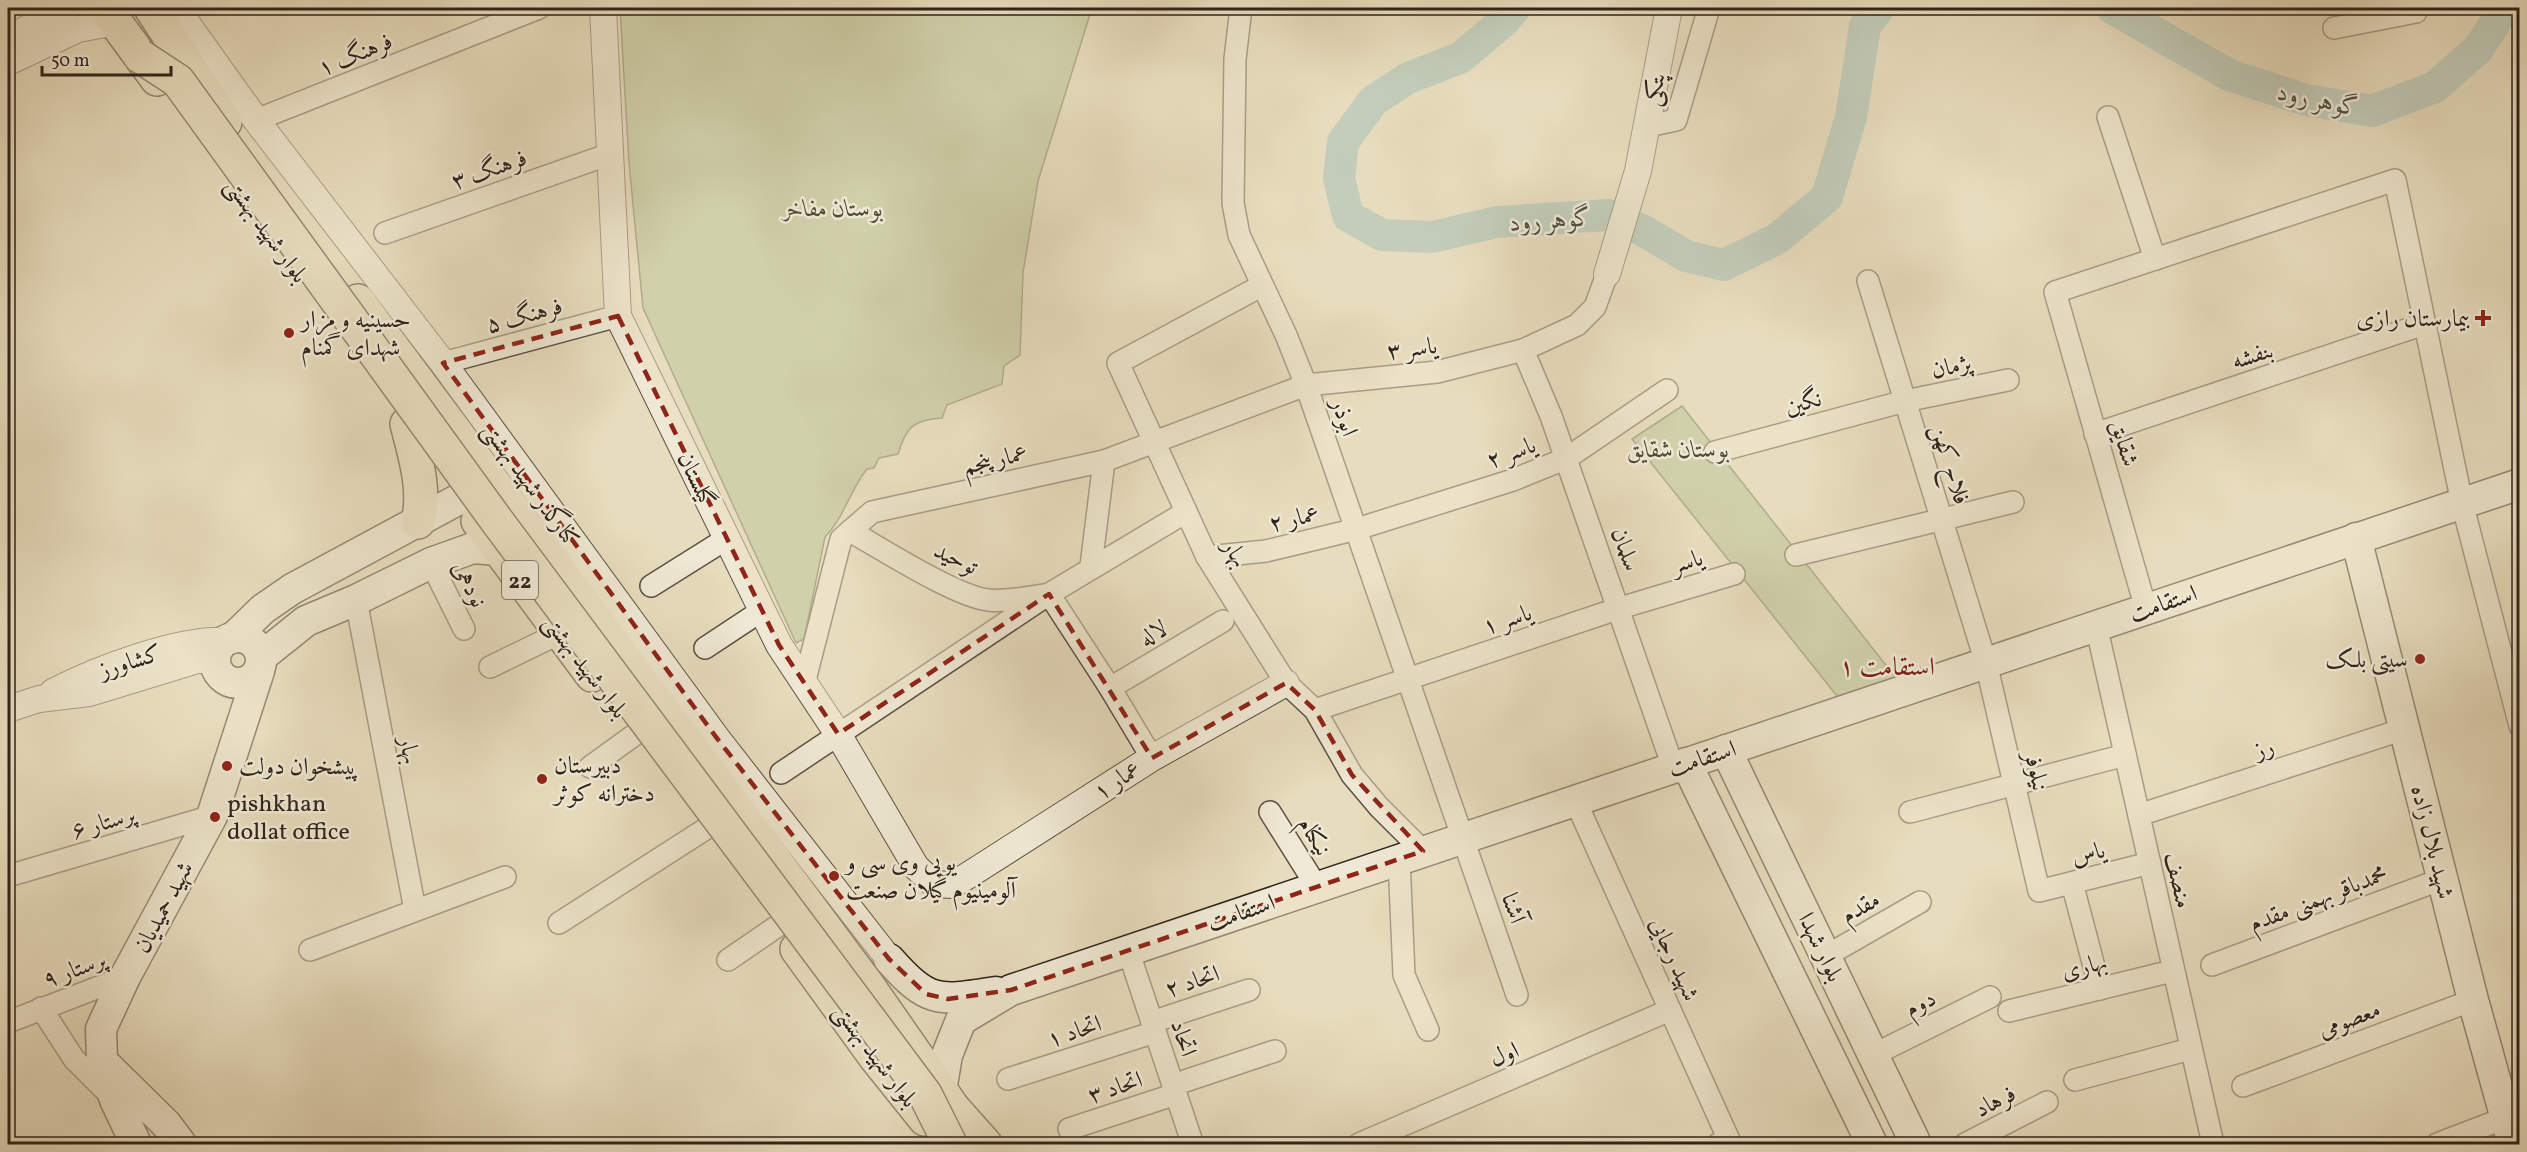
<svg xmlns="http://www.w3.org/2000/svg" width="2527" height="1152" viewBox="0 0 2527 1152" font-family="Vollkorn,Amiri,serif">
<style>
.green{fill:#b3c193;stroke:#707256;stroke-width:1.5}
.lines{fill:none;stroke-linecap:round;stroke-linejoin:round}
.river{stroke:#97bbb5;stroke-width:32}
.minor-casing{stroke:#5c5143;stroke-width:24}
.tertiary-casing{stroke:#5c5143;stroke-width:28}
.secondary-casing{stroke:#2e231a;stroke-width:33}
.trunk-casing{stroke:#2e231a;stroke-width:36}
.minor{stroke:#efe8d4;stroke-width:21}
.tertiary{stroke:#efe8d4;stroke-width:26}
.secondary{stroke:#efe8d4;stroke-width:30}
.trunk{stroke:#e7dcbd;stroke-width:33}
.trunk-bridge-casing{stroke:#2e231a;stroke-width:36;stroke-linecap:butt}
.trunk-bridge{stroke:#e7dcbd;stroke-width:33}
.marked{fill:none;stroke:#8f2418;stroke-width:4.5;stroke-dasharray:12 8;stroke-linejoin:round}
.poi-dot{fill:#8f2418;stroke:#efe8d4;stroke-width:2}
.labels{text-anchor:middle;stroke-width:5;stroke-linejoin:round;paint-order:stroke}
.shield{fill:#efe8d4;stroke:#685e52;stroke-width:1.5}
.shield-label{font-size:22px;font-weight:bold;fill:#2e231a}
.street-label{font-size:24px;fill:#2e231a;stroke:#efe8d4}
.park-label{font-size:24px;font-style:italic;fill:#4f4a38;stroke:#efe8d4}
.poi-label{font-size:24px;fill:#2e231a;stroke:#efe8d4;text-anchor:start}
.water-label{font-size:26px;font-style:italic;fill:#4e5148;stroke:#efe8d4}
.neighbourhood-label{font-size:26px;fill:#7a1f14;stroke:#efe8d4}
</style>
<rect width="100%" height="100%" fill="#e7dcbd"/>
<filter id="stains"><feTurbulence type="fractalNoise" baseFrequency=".00333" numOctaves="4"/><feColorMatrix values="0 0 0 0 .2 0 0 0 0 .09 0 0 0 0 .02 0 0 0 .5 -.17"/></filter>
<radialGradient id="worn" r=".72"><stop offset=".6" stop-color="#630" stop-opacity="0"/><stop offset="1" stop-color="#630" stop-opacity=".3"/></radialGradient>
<!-- green -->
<g class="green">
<path d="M 620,8 L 1092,8 L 1038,181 L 1023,273 L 1020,355 L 1004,366 L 1002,384 L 947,405 L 942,418 C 913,420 906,427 898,454 L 879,458 L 874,468 L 867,469 C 850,490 844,518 825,537 L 804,639 L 796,643 L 643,308 L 629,163 Z"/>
<path d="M 1682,406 L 1896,678 L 1841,701 L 1632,439 Z"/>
</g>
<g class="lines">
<!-- river -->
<g class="river">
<path d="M 1515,8 L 1504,21 L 1460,58 L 1408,78 L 1373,101 L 1343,142 L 1339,178 L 1348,216 L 1382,235 L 1432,237 L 1497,222 L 1608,215 L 1644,231 L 1686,256 L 1724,265 L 1777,239 L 1827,197 L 1851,117 L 1865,26 L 1879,8"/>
<path d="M 2112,8 L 2229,75 L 2306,100 L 2372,111 L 2435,87 L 2478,49 L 2505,8"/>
</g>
<defs>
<g id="minor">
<path d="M 1241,8 L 1235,59 L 1233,203 L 1239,235 L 1286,335 L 1306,385 L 1517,995"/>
<path d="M 2334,28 L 2416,12 L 2418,8"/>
<path d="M 2108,117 L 2155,259"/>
<path d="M 256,120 L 539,8"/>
<path d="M 1648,126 L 1676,120 L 1709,8"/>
<path d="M 385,233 L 610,154"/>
<path d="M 1868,281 L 1986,663 L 2039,891 L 2150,863"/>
<path d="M 1261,286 L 1118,363 L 1207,557 L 1286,683 L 1315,710 L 1352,775 L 1379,807 L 1423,851"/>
<path d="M 1523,350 L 1551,416 L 1673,767"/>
<path d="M 443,363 L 618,316"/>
<path d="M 2095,434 L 2424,324"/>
<path d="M 1715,452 L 1905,401 L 2008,380"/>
<path d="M 850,531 C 882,549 955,596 988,600 C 1008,602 1030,597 1049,594 L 1186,512"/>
<path d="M 1796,555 L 2013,502"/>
<path d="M 1207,557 L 1266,551 L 1357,529 L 1513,480 L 1567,458 L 1667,390"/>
<path d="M 431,563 L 464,629"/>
<path d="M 1091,566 L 1104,461"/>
<path d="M 651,586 L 726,539"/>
<path d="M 356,600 L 415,910"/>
<path d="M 2146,609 L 2055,292 L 2395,180 L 2462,503 L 2520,726"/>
<path d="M 2096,625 L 2213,1144"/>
<path d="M 705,648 L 761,611"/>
<path d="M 490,667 L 560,633"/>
<path d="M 804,684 L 841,539 L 872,512 L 1104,461 L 1306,385 L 1437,372 L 1523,350 L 1577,325 L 1595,307 L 1607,274"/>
<path d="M 1110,688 L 1223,621"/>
<path d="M 1315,710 L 1620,608 L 1734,574"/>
<path d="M 590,767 L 637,733"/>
<path d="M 781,773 L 1049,594 L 1110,688 L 1152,758"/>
<path d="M 1575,800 L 1729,1140 L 1718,1144"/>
<path d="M 1270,812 L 1317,887"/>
<path d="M 1910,812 L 2125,755"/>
<path d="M 2139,815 L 2404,729"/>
<path d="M 1399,859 L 1404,975 L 1428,1030"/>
<path d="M 8,876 L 212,816"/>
<path d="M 2072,883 L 2100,989"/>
<path d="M 559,923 L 707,828"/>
<path d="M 310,950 L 505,877"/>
<path d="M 1128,950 L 1192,1142"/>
<path d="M 1826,956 L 1920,902"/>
<path d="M 728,960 L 779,925"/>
<path d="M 2212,965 L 2442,879"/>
<path d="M 41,1008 L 74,1059 L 113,1098"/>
<path d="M 2009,1011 L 2172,971"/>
<path d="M 8,1022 L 125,977"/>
<path d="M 1152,1022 L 1249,990"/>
<path d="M 1873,1055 L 1990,997"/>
<path d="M 1008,1079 L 1155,1032"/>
<path d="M 2075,1080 L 2190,1049"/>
<path d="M 1173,1085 L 1275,1051"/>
<path d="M 2243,1086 L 2473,1000"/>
<path d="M 1069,1129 L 1176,1094"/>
<path d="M 1359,1144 L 1670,1010"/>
<path d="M 1965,1144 L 2047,1102"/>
<path d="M 2437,1144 L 2505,1118"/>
</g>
<g id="tertiary">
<path d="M 176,8 L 256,120 L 443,363 L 716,737 L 889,959"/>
<path d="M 603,8 L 618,316 L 779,645 L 838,734 L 916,867 L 934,884 L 953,885 L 1152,758 L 1286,683"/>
<path d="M 8,39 L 65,8"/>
<path d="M 8,62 L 78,29 L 116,22"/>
<path d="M 1607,274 L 1638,171 L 1669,8"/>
<path d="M 53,692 C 95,670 179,638 226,641"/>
<path d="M 8,709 L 39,699 L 89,693 L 197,660 L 215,660"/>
</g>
<g id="secondary">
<path d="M 2356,538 L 2473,1000 L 2513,1144"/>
<circle cx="238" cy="660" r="23"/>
<path d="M 233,638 L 263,609 L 292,589 L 461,498"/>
<path d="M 261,657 L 306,621 L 356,600 L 431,563 L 473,548 L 498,550"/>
<path d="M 1726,750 L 1916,1144"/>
<path d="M 1686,763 L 1872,1144"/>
<path d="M 889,959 C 929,1004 938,1001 996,992"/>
<path d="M 106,1065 L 166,1124 L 181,1144"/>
<path d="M 941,1091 L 947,1055 L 961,1020 L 1011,990 L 2520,484"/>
<path d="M 136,1144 L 115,1100 L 102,1061 L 101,1029 L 125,977 L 212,816 L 259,671"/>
</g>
<g id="trunk">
<path d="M 105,8 L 157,79"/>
<path d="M 151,8 L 225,122"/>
<path d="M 358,301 L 866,983 L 953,1108 L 985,1144"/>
<path d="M 407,424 C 415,456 426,489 418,522"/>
<path d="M 478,521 L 592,675"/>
<path d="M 797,949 L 876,1058 L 925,1119"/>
</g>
</defs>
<!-- minor casing -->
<use href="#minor" class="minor-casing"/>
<!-- tertiary casing -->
<use href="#tertiary" class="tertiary-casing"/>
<!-- secondary casing -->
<use href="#secondary" class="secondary-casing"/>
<!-- trunk casing -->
<use href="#trunk" class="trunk-casing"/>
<!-- minor -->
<use href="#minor" class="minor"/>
<!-- tertiary -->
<use href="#tertiary" class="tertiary"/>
<!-- secondary -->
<use href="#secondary" class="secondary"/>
<!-- trunk -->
<use href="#trunk" class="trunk"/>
<defs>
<path id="trunk-bridge" d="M 140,56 L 178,81 L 497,521 L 925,1094 L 950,1144"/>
</defs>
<!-- trunk-bridge casing -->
<use href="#trunk-bridge" class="trunk-bridge-casing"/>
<!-- trunk-bridge -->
<use href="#trunk-bridge" class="trunk-bridge"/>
</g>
<!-- marked area -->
<path d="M0 0H2527V1152H0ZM 618,316 L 779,645 L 838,734 L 1049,594 L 1152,758 L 1286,683 L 1315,710 L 1352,775 L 1423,851 L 1011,990 L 948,999 L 926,994 L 889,959 L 716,737 L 443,363 Z" fill="#e7dcbd" fill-opacity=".55" fill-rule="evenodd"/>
<path class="marked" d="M 618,316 L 779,645 L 838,734 L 1049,594 L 1152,758 L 1286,683 L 1315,710 L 1352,775 L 1423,851 L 1011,990 L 948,999 L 926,994 L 889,959 L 716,737 L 443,363 Z"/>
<!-- markers -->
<g class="poi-dot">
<path d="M2480 309h6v6h6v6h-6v6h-6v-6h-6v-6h6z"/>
<circle cx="289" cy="333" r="6"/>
<circle cx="2420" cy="659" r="6"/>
<circle cx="227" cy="766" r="6"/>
<circle cx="542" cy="779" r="6"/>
<circle cx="215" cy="817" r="6"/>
<circle cx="834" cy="876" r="6"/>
</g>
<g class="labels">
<!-- shield labels -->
<rect class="shield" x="502" y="561" width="36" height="38" rx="4.5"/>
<g class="shield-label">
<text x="520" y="588">22</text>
</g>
<!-- street labels -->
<g class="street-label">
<text transform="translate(355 54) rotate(-22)" y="8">فرهنگ ۱</text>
<text transform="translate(1654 89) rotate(-80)" y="8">پتکی</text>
<text transform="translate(489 169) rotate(-19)" y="8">فرهنگ ۳</text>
<text transform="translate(267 230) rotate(54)" y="8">بلوار شهید بهشتی</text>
<text transform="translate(524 315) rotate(-15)" y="8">فرهنگ ۵</text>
<text transform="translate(1412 348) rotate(-7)" y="8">یاسر ۳</text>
<text transform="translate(2252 355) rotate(-18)" y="8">بنفشه</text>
<text transform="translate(1951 366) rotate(-12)" y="8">پژمان</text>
<text transform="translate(1803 402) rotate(-15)" y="8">نگین</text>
<text transform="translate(1345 417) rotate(71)" y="8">ابوذر</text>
<text transform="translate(2125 443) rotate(74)" y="8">شقایق</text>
<text transform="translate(1511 452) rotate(-20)" y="8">یاسر ۲</text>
<text transform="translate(995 459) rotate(-13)" y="8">عمار پنجم</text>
<text transform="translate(1951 464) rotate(73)" y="8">فلاح کهن</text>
<text transform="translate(697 479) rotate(64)" y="8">گیلستان</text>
<text transform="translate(531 484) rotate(54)" y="8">کنارگذر شهید بهشتی</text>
<text transform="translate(1294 518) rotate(-13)" y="8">عمار ۲</text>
<text transform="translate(1626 549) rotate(70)" y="8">سلمان</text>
<text transform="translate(1236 553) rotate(60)" y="8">بهار</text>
<text transform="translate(956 558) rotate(25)" y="8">توحید</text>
<text transform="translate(1687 561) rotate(-17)" y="8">یاسر</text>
<text transform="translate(470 584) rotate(63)" y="8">نودهی</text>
<text transform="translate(2163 603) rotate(-19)" y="8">استقامت</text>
<text transform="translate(1507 619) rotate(-18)" y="8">یاسر ۱</text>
<text transform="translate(1153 633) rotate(-31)" y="8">لاله</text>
<text transform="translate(130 661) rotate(-17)" y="8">کشاورز</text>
<text transform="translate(586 666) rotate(53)" y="8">بلوار شهید بهشتی</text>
<text transform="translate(2264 748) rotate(-18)" y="8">رز</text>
<text transform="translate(410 750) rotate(79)" y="8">بهار</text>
<text transform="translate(1702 758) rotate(-18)" y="8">استقامت</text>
<text transform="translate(2037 771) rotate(77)" y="8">نیلوفر</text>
<text transform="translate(1117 780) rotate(-33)" y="8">عمار ۱</text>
<text transform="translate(103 822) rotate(-16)" y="8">پرستار ۶</text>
<text transform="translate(1315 836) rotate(57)" y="8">نیکنام</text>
<text transform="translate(2433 842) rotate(76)" y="8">شهید بلال زاده</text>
<text transform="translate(2088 853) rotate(-14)" y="8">یاس</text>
<text transform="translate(2179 880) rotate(78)" y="8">منصف</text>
<text transform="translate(2318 898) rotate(-21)" y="8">محمدباقر بهمنی مقدم</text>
<text transform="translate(163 907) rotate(-62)" y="8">شهید حمیدیان</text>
<text transform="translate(1860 907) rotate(-30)" y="8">مقدم</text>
<text transform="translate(1514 908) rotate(71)" y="8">آشنا</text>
<text transform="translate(1241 912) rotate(-19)" y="8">استقامت</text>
<text transform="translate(1821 947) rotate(64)" y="8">بلوار شهدا</text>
<text transform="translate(1675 959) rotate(66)" y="8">شهید رجایی</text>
<text transform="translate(2084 966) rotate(-14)" y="8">بهاری</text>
<text transform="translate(74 969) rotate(-20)" y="8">پرستار ۹</text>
<text transform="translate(1192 981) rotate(-18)" y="8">اتحاد ۲</text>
<text transform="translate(1920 1003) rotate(-27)" y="8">دوم</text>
<text transform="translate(2349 1019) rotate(-21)" y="8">معصومی</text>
<text transform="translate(1074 1031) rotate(-18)" y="8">اتحاد ۱</text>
<text transform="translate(1184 1038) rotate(72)" y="8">اتحاد</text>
<text transform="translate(1504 1054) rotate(-23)" y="8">اول</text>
<text transform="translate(876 1055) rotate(53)" y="8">بلوار شهید بهشتی</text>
<text transform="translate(1115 1087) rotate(-18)" y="8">اتحاد ۳</text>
<text transform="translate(1995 1101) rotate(-27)" y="8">فرهاد</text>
</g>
<!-- park labels -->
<g class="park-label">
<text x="833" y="216">بوستان مفاخر</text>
<text x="1678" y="457">بوستان شقایق</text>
</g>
<!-- poi labels -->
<g class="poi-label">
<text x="2470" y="326" text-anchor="end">بیمارستان رازی</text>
<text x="301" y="327">حسینیه و مزار<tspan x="301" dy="28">شهدای گمنام</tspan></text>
<text x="2408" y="667" text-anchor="end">سیتی بلک</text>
<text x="554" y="773">دبیرستان<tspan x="554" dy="28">دخترانه کوثر</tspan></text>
<text x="239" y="774">پیشخوان دولت</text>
<text x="227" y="811">pishkhan<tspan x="227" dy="28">dollat office</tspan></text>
<text x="846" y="870">یوپی وی سی و<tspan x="846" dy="28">آلومینیوم گیلان صنعت</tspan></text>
</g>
<!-- water labels -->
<g class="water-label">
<text transform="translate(2319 99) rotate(12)" y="9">گوهر رود</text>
<text transform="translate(1551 219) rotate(-4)" y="9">گوهر رود</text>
</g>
<!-- neighbourhood labels -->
<g class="neighbourhood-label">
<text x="1887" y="675">استقامت ۱</text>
</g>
</g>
<!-- margin -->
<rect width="2527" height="1152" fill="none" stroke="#e7dcbd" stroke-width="30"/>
<rect x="9" y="9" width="2509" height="1134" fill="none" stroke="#2e231a" stroke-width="3"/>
<rect x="15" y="15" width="2497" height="1122" fill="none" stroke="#2e231a" stroke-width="1.5"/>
<!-- scale -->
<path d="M42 66v9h129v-9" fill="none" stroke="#2e231a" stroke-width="3"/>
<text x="51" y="66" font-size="18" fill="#2e231a" stroke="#efe8d4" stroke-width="4.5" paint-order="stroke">50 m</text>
<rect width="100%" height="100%" filter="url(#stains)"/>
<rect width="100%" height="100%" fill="url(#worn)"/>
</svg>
